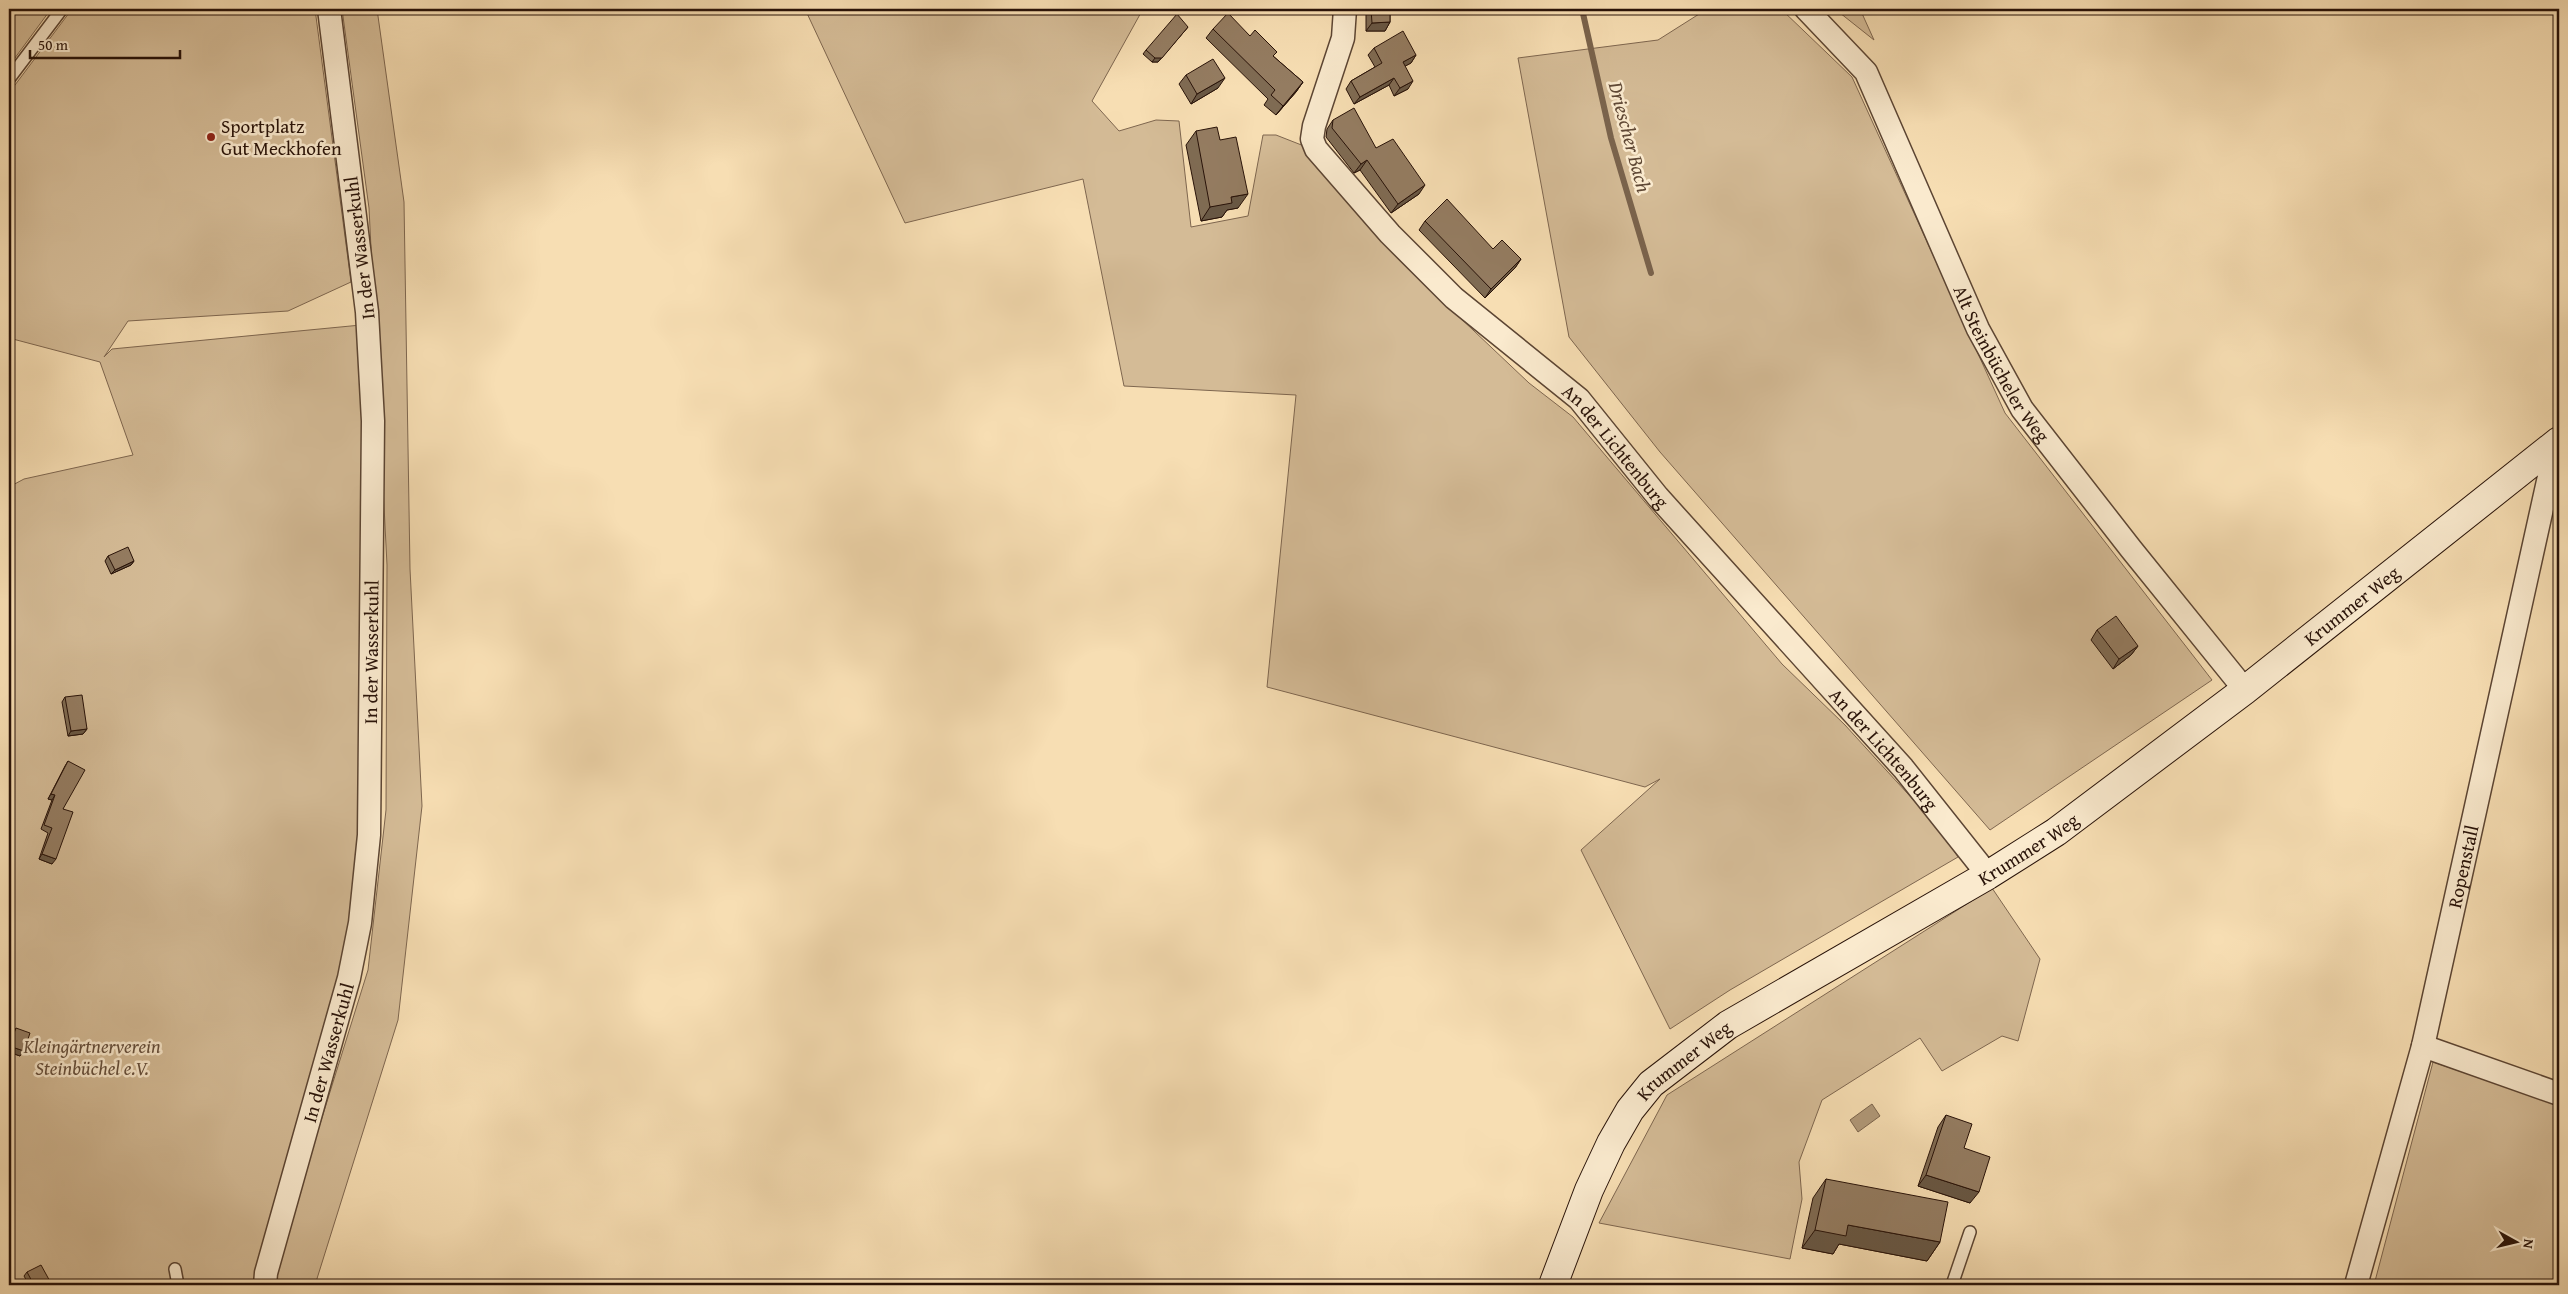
<svg xmlns="http://www.w3.org/2000/svg" width="2568" height="1294" viewBox="0 0 2568 1294" font-family="'Gentium Book Plus',serif">
<style>
.green{fill:#d4bb96;stroke:#7e664f}
.water{fill:#b19979;stroke:#7a634c}
.lines{fill:none;stroke-linecap:round;stroke-linejoin:round}
.stream{stroke:#7a634c;stroke-width:6}
.service-casing{stroke:#5c4533;stroke-width:14}
.minor-casing{stroke:#5c4533;stroke-width:25}
.secondary-casing{stroke:#281208;stroke-width:30}
.service{stroke:#faeace;stroke-width:11}
.minor{stroke:#faeace;stroke-width:22}
.secondary{stroke:#faeace;stroke-width:28}
.wall{fill:#7f6b53;stroke:#281208}
.shaded-wall{fill:#685744;stroke:#281208}
.building{fill:#947c61;stroke:#281208}
.poi-dot{fill:#8f2418;stroke:#faeace;stroke-width:2}
.labels{text-anchor:middle;stroke-width:5;stroke-linejoin:round;paint-order:stroke}
.poi-label{font-size:19px;fill:#281208;stroke:#faeace;text-anchor:start}
.street-label{font-size:19px;fill:#281208;stroke:#faeace}
.park-label{font-size:19px;font-style:italic;fill:#644d3a;stroke:#faeace}
.water-label{font-size:20px;font-style:italic;fill:#5f4835;stroke:#faeace}
</style>
<rect width="100%" height="100%" fill="#f7deb3"/>
<filter id="stains"><feTurbulence type="fractalNoise" baseFrequency=".004" numOctaves="4"/><feColorMatrix values="0 0 0 0 .2 0 0 0 0 .09 0 0 0 0 .02 0 0 0 .5 -.17"/></filter>
<radialGradient id="worn" r=".72"><stop offset=".6" stop-color="#630" stop-opacity="0"/><stop offset="1" stop-color="#630" stop-opacity=".3"/></radialGradient>
<!-- green -->
<g class="green">
<path d="M 9,9 L 51,9 L 9,66 Z"/>
<path d="M 72,9 L 315,9 L 351,282 L 288,311 L 128,321 L 104,357 L 112,349 L 361,325 L 364,510 L 359,847 L 339,992 L 257,1285 L 9,1285 L 9,487 L 24,479 L 133,455 L 100,362 L 9,338 L 9,93 Z"/>
<path d="M 342,9 L 377,9 L 404,202 L 410,569 L 422,806 L 398,1020 L 315,1285 L 273,1285 L 286,1233 L 368,970 L 386,810 L 387,565 L 369,208 Z"/>
<path d="M 805,9 L 1143,9 L 1092,101 L 1119,131 L 1156,120 L 1179,121 L 1191,227 L 1248,216 L 1263,135 L 1276,135 L 1304,146 L 1400,261 L 1529,383 L 1573,417 L 1782,664 L 1845,725 L 1939,828 L 1958,857 L 1730,990 L 1670,1029 L 1581,850 L 1660,779 L 1645,787 L 1267,687 L 1296,395 L 1124,386 L 1083,179 L 905,223 Z"/>
<path d="M 1707,9 L 1781,9 L 1852,77 L 2005,413 L 2212,680 L 1990,830 L 1660,452 L 1569,337 L 1518,58 L 1658,40 Z"/>
<path d="M 1835,9 L 1860,9 L 1874,40 Z"/>
<path d="M 1992,888 L 2040,959 L 2018,1041 L 2002,1036 L 1942,1071 L 1920,1038 L 1822,1100 L 1799,1162 L 1802,1199 L 1790,1259 L 1599,1223 L 1667,1095 Z"/>
<path d="M 2433,1062 L 2559,1105 L 2559,1285 L 2374,1285 Z"/>
</g>
<!-- water -->
<path class="water" d="M 1872,1104 L 1880,1116 L 1858,1132 L 1850,1120 Z"/>
<g class="lines">
<!-- stream -->
<path class="stream" d="M 1582,9 L 1611,138 L 1651,273"/>
<defs>
<g id="service">
<path d="M 9,79 L 62,9"/>
<path d="M 175,1269 L 178,1285"/>
<path d="M 1952,1285 L 1970,1232"/>
</g>
<g id="minor">
<path id="s1" d="M 1345,9 L 1343,38 L 1314,126 L 1312,139 L 1316,149 L 1390,234 L 1454,298 L 1579,399 L 1658,497 L 1903,768 L 1988,875"/>
<path id="s2" d="M 1806,9 L 1866,72 L 1978,329 L 2022,409 L 2131,549 L 2245,690"/>
<path d="M 2423,1046 L 2559,1094"/>
<path id="s3" d="M 265,1285 L 266,1273 L 349,978 L 360,923 L 369,835 L 373,421 L 367,312 L 329,9"/>
<path id="s4" d="M 2356,1285 L 2423,1046 L 2556,445"/>
</g>
<g id="secondary">
<path id="s5" d="M 1553,1285 L 1589,1190 L 1611,1143 L 1630,1110 L 1651,1084 L 1728,1025 L 1988,875 L 2056,832 L 2245,690 L 2559,441"/>
</g>
</defs>
<!-- service casing -->
<use href="#service" class="service-casing"/>
<!-- minor casing -->
<use href="#minor" class="minor-casing"/>
<!-- secondary casing -->
<use href="#secondary" class="secondary-casing"/>
<!-- service -->
<use href="#service" class="service"/>
<!-- minor -->
<use href="#minor" class="minor"/>
<!-- secondary -->
<use href="#secondary" class="secondary"/>
</g>
<!-- wall -->
<g class="wall">
<path d="M 1366,9 L 1390,9 L 1390,22 L 1385,31 L 1366,31 Z"/>
<path d="M 1188,27 L 1158,62 L 1152,62 L 1143,54 L 1146,50 Z"/>
<path d="M 1213,29 L 1250,36 L 1303,82 L 1296,92 L 1276,115 L 1264,105 L 1268,99 L 1206,38 Z"/>
<path d="M 1374,48 L 1416,55 L 1411,63 L 1405,66 L 1408,89 L 1394,96 L 1389,85 L 1354,104 L 1346,89 L 1351,81 L 1375,67 L 1368,55 Z"/>
<path d="M 1186,75 L 1218,88 L 1191,104 L 1179,84 Z"/>
<path d="M 1333,120 L 1376,148 L 1419,194 L 1391,213 L 1360,170 L 1354,173 L 1326,137 L 1327,129 Z"/>
<path d="M 1196,131 L 1220,140 L 1238,208 L 1227,210 L 1222,217 L 1201,221 L 1186,145 Z"/>
<path d="M 1425,221 L 1493,249 L 1521,259 L 1515,268 L 1485,298 L 1419,230 Z"/>
<path d="M 108,556 L 134,561 L 131,565 L 111,574 L 105,561 Z"/>
<path d="M 2097,630 L 2138,646 L 2131,655 L 2113,669 L 2091,640 Z"/>
<path d="M 65,697 L 87,729 L 83,734 L 68,736 L 62,702 Z"/>
<path d="M 68,761 L 63,809 L 52,864 L 39,859 L 48,833 L 41,829 L 52,800 L 48,799 L 65,766 Z"/>
<path d="M 16,1028 L 24,1051 L 20,1056 L 9,1052 L 9,1044 L 13,1033 Z"/>
<path d="M 1946,1115 L 1964,1148 L 1970,1203 L 1918,1186 L 1938,1127 Z"/>
<path d="M 1826,1179 L 1940,1242 L 1927,1261 L 1839,1244 L 1833,1254 L 1802,1248 L 1813,1198 Z"/>
<path d="M 27,1272 L 52,1285 L 29,1285 L 24,1276 Z"/>
</g>
<!-- shaded-wall -->
<g class="shaded-wall">
<path d="M 1390,22 L 1385,31 L 1366,31 L 1372,23 Z"/>
<path d="M 1188,27 L 1158,62 L 1152,62 L 1155,58 Z"/>
<path d="M 1416,55 L 1411,63 L 1398,70 L 1403,62 Z"/>
<path d="M 1225,78 L 1218,88 L 1191,104 L 1197,94 Z"/>
<path d="M 1394,78 L 1389,85 L 1354,104 L 1360,97 Z"/>
<path d="M 1413,81 L 1408,89 L 1394,96 L 1400,88 Z"/>
<path d="M 1303,82 L 1296,92 L 1276,115 L 1283,106 Z"/>
<path d="M 1367,160 L 1360,170 L 1354,173 L 1361,164 Z"/>
<path d="M 1425,185 L 1419,194 L 1391,213 L 1398,204 Z"/>
<path d="M 1248,194 L 1238,208 L 1227,210 L 1222,217 L 1201,221 L 1210,207 L 1231,197 Z"/>
<path d="M 1521,259 L 1515,268 L 1485,298 L 1491,289 Z"/>
<path d="M 134,561 L 131,565 L 111,574 L 115,570 Z"/>
<path d="M 2138,646 L 2131,655 L 2113,669 L 2119,659 Z"/>
<path d="M 87,729 L 83,734 L 68,736 L 71,731 Z"/>
<path d="M 51,794 L 55,795 L 52,800 L 48,799 Z"/>
<path d="M 42,854 L 56,859 L 52,864 L 39,859 Z"/>
<path d="M 9,1046 L 24,1051 L 20,1056 L 9,1052 Z"/>
<path d="M 1926,1175 L 1979,1192 L 1970,1203 L 1918,1186 Z"/>
<path d="M 1848,1225 L 1940,1242 L 1927,1261 L 1839,1244 L 1833,1254 L 1802,1248 L 1815,1230 Z"/>
</g>
<!-- building -->
<g class="building">
<path d="M 1371,9 L 1390,9 L 1390,22 L 1372,23 Z"/>
<path d="M 1228,13 L 1250,36 L 1255,30 L 1277,52 L 1273,56 L 1303,82 L 1283,106 L 1271,95 L 1275,90 L 1213,29 Z"/>
<path d="M 1177,14 L 1188,27 L 1162,58 L 1155,58 L 1146,50 Z"/>
<path d="M 1403,31 L 1416,55 L 1403,62 L 1413,81 L 1400,88 L 1394,78 L 1360,97 L 1351,81 L 1382,63 L 1374,48 Z"/>
<path d="M 1213,59 L 1225,78 L 1197,94 L 1186,75 Z"/>
<path d="M 1354,108 L 1376,148 L 1393,139 L 1425,185 L 1398,204 L 1367,160 L 1361,164 L 1332,128 L 1333,120 Z"/>
<path d="M 1217,127 L 1220,140 L 1236,137 L 1248,194 L 1231,197 L 1232,203 L 1210,207 L 1196,131 Z"/>
<path d="M 1447,199 L 1493,249 L 1502,240 L 1521,259 L 1491,289 L 1425,221 Z"/>
<path d="M 128,547 L 134,561 L 115,570 L 108,556 Z"/>
<path d="M 2116,616 L 2138,646 L 2119,659 L 2097,630 Z"/>
<path d="M 82,695 L 87,729 L 71,731 L 65,697 Z"/>
<path d="M 68,761 L 85,770 L 63,809 L 73,812 L 56,859 L 42,854 L 52,828 L 44,825 L 55,795 L 51,794 Z"/>
<path d="M 16,1028 L 30,1033 L 24,1051 L 9,1046 Z"/>
<path d="M 1946,1115 L 1972,1124 L 1964,1148 L 1990,1157 L 1979,1192 L 1926,1175 Z"/>
<path d="M 1826,1179 L 1948,1202 L 1940,1242 L 1848,1225 L 1846,1236 L 1815,1230 Z"/>
<path d="M 41,1265 L 52,1285 L 34,1285 L 27,1272 Z"/>
</g>
<!-- markers -->
<circle class="poi-dot" cx="211" cy="137" r="5"/>
<g class="labels">
<!-- poi labels -->
<g class="poi-label">
<text x="221" y="133">Sportplatz<tspan x="221" dy="22">Gut Meckhofen</tspan></text>
</g>
<!-- street labels -->
<g class="street-label">
<text transform="translate(359 248) rotate(-97)" y="7">In der Wasserkuhl</text>
<text dy="7" stroke="none"><textPath href="#s2" startOffset="409">Alt Steinbücheler Weg</textPath></text>
<text dy="7" stroke="none"><textPath href="#s1" startOffset="569">An der Lichtenburg</textPath></text>
<text dy="7" stroke="none"><textPath href="#s5" startOffset="1075">Krummer Weg</textPath></text>
<text dy="7" stroke="none"><textPath href="#s3" startOffset="646">In der Wasserkuhl</textPath></text>
<text dy="7" stroke="none"><textPath href="#s1" startOffset="974">An der Lichtenburg</textPath></text>
<text dy="7" stroke="none"><textPath href="#s5" startOffset="670">Krummer Weg</textPath></text>
<text dy="7" stroke="none"><textPath href="#s4" startOffset="432">Ropenstall</textPath></text>
<text dy="7" stroke="none"><textPath href="#s3" startOffset="241">In der Wasserkuhl</textPath></text>
<text dy="7" stroke="none"><textPath href="#s5" startOffset="265">Krummer Weg</textPath></text>
</g>
<!-- park labels -->
<g class="park-label">
<text x="92" y="1053">Kleingärtnerverein<tspan x="92" dy="22">Steinbüchel e.V.</tspan></text>
</g>
<!-- water labels -->
<g class="water-label">
<text transform="translate(1630 137) rotate(75)" y="7">Driescher Bach</text>
</g>
</g>
<!-- margin -->
<rect width="2568" height="1294" fill="none" stroke="#f7deb3" stroke-width="30"/>
<rect x="10" y="10" width="2548" height="1274" fill="none" stroke="#281208" stroke-width="2.5"/>
<rect x="15" y="15" width="2538" height="1264" fill="none" stroke="#281208"/>
<!-- north arrow -->
<g transform="translate(2516 1242) rotate(98)" stroke="#faeace" stroke-width="4" paint-order="stroke">
<path d="M0-4L9 19L0 12L-9 19Z" fill="#281208"/>
<text y="-8" font-size="14" font-weight="bold" text-anchor="middle" fill="#281208">N</text>
</g>
<!-- scale -->
<path d="M30 50v8h150v-8" fill="none" stroke="#281208" stroke-width="2.5"/>
<text x="38" y="50" font-size="15" fill="#281208" stroke="#faeace" stroke-width="4" paint-order="stroke">50 m</text>
<rect width="100%" height="100%" filter="url(#stains)"/>
<rect width="100%" height="100%" fill="url(#worn)"/>
</svg>
